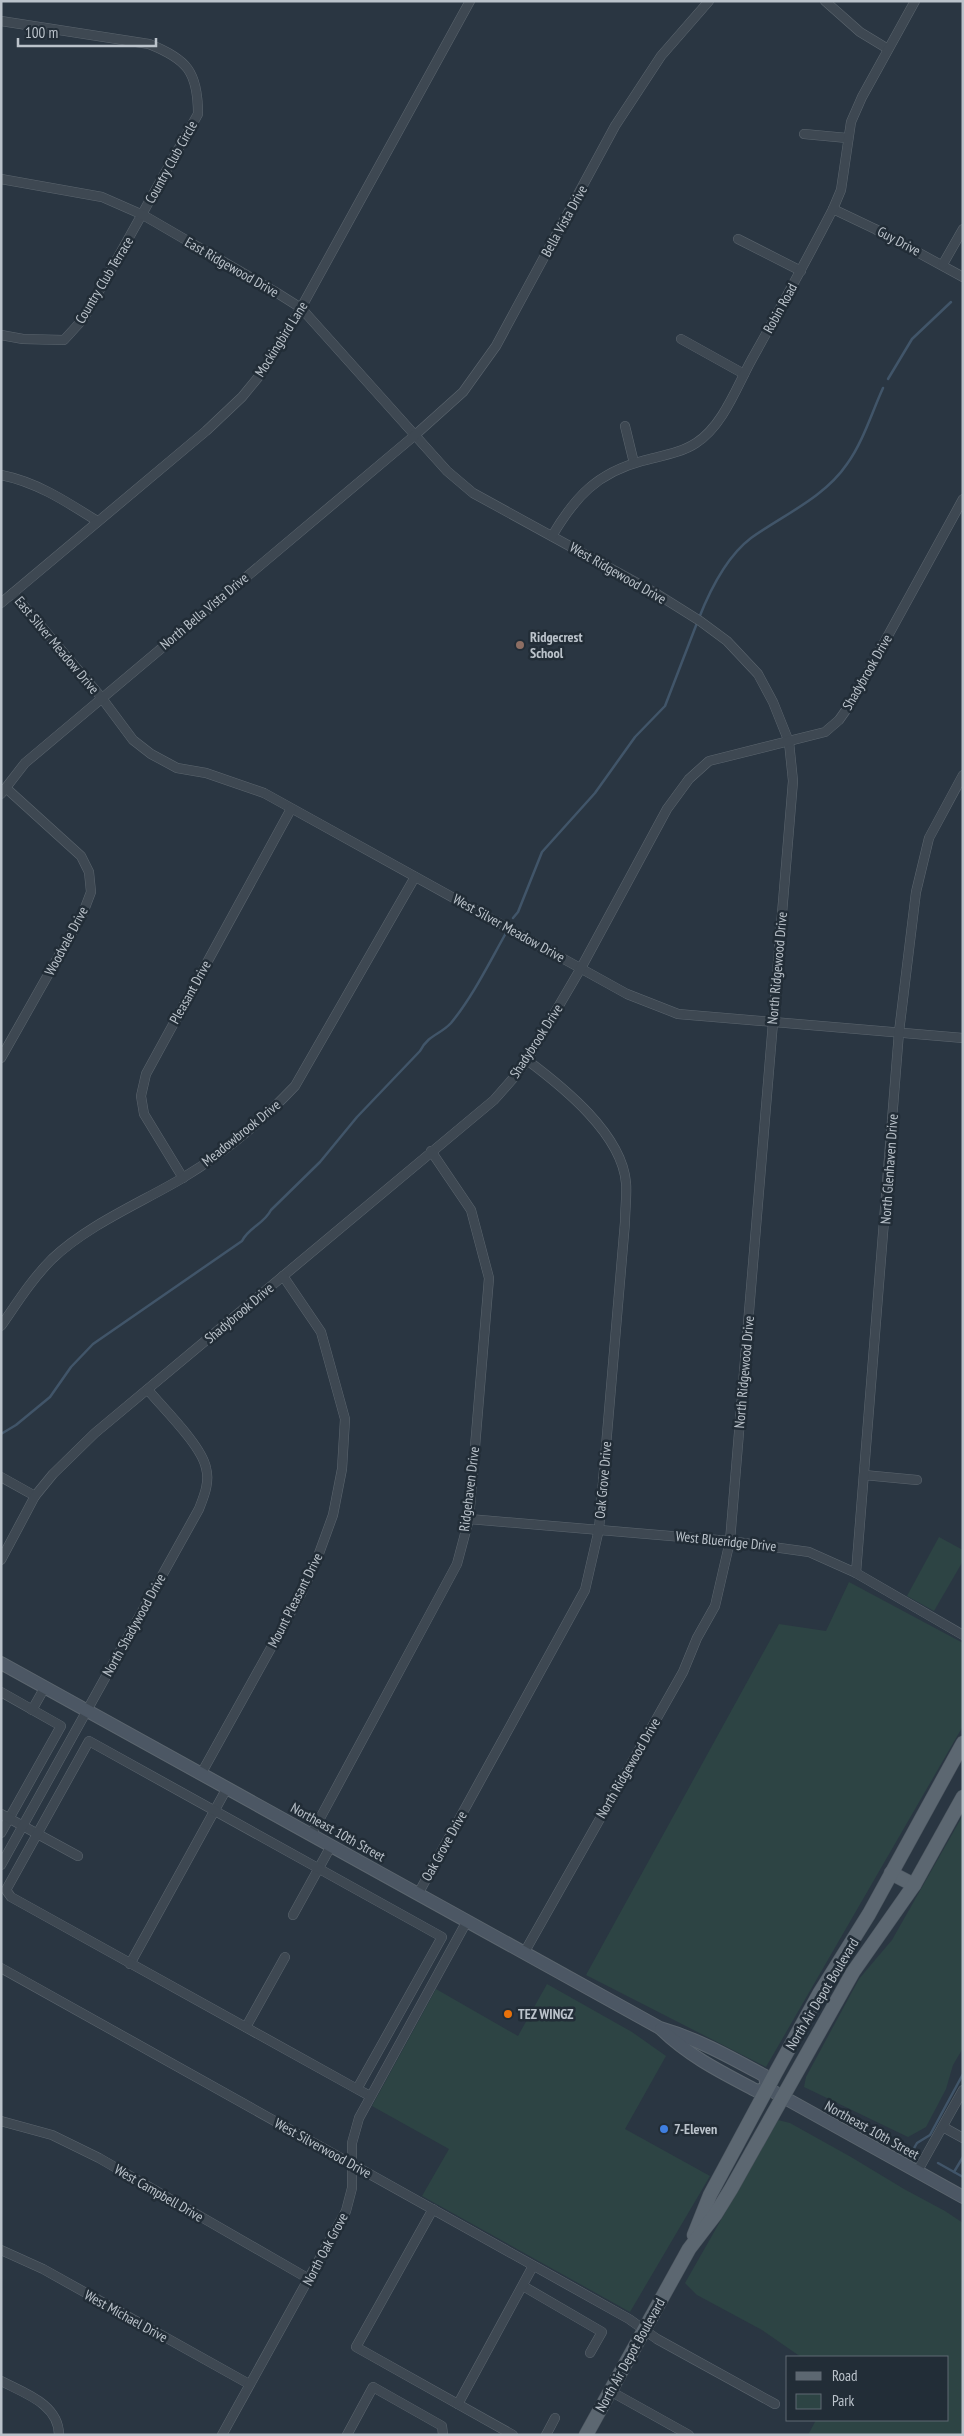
<svg xmlns="http://www.w3.org/2000/svg" width="964" height="2436" viewBox="0 0 964 2436" font-family="'PT Sans Narrow',sans-serif">
<style>
.green{fill:#2d4444}
.lines{fill:none;stroke-linecap:round;stroke-linejoin:round}
.stream{stroke:#415569;stroke-width:2.5}
.street-casing{stroke:#5c666f;stroke-width:10}
.secondary-casing{stroke:#5c666f;stroke-width:14}
.primary-casing{stroke:#47515b;stroke-width:15}
.street{stroke:#3e4852;stroke-width:9}
.secondary{stroke:#4c5764;stroke-width:12}
.primary{stroke:#5c6771;stroke-width:14}
.education-dot{fill:#8d6e63;stroke:#222d37;stroke-width:2}
.food-dot{fill:#e8710a;stroke:#222d37;stroke-width:2}
.shop-dot{fill:#3f7fe0;stroke:#222d37;stroke-width:2}
.labels{text-anchor:middle;stroke-width:5;stroke-linejoin:round;paint-order:stroke}
.street-label{font-size:14px;fill:#bbc3cb;stroke:#222d37}
.poi-label{font-size:14px;font-weight:bold;fill:#bbc3cb;stroke:#222d37;text-anchor:start}
</style>
<rect width="100%" height="100%" fill="#2a3642"/>
<!-- green -->
<g class="green">
<path d="M 939,1537 L 963,1550 L 963,1561 L 934,1611 L 907,1596 Z"/>
<path d="M 849,1582 L 963,1643 L 963,1726 L 766,2067 L 586,1975 L 779,1624 L 826,1631 Z"/>
<path d="M 963,1815 L 963,2048 L 953,2065 L 946,2089 L 926,2127 L 908,2137 L 804,2087 L 806,2077 L 859,1979 L 892,1940 Z"/>
<path d="M 547,1984 L 632,2032 L 666,2056 L 625,2129 L 710,2176 L 630,2312 L 422,2196 L 449,2149 L 372,2106 L 436,1989 L 518,2036 Z"/>
<path d="M 778,2120 L 790,2123 L 851,2157 L 904,2189 L 945,2211 L 963,2223 L 963,2435 L 808,2435 L 816,2420 L 948,2420 L 948,2357 L 801,2357 L 762,2330 L 697,2295 L 685,2283 Z"/>
</g>
<g class="lines">
<!-- stream -->
<g class="stream">
<path d="M 888,379 L 912,339 L 951,302"/>
<path d="M 699,618 C 710,590 726,557 751,538 C 783,515 824,498 847,464 C 863,442 872,412 883,388"/>
<path d="M 513,918 L 518,912 L 542,852 L 595,793 L 635,737 L 665,706 L 697,623"/>
<path d="M 1,1434 L 16,1425 L 50,1397 L 71,1367 L 93,1344 L 242,1241 C 249,1227 264,1224 271,1210 L 320,1162 L 357,1117 L 420,1051 C 429,1034 440,1035 451,1023 C 473,996 489,963 506,933"/>
<path d="M 916,2151 L 913,2150 L 917,2143 L 930,2135 L 963,2074"/>
<path d="M 938,2163 L 963,2177"/>
<path d="M 954,2172 L 963,2157"/>
</g>
<defs>
<g id="street">
<path d="M 825,1 L 860,32 L 888,49"/>
<path d="M 1,21 L 149,44 C 187,59 198,72 198,114 L 84,318 L 64,340 L 23,339 L 1,335"/>
<path d="M 804,134 L 847,138"/>
<path d="M 1,179 L 102,197 L 143,215 L 274,291 L 301,308 L 447,471 L 473,493 L 657,594 L 700,621 L 727,641 L 758,674 L 773,702 L 789,742 L 793,781 L 730,1541 L 715,1606 L 697,1638 L 683,1672 L 524,1953"/>
<path d="M 833,209 L 875,229 L 963,277"/>
<path d="M 738,239 L 801,271"/>
<path d="M 943,264 L 963,229"/>
<path d="M 681,339 L 744,374"/>
<path d="M 625,426 L 634,463"/>
<path d="M 1,475 C 37,482 67,502 97,521"/>
<path d="M 552,536 C 575,497 597,473 642,461 C 660,456 681,453 696,443 C 723,426 737,386 752,359 C 780,309 807,259 833,209 L 841,190 L 851,122 L 862,97 L 915,1"/>
<path d="M 13,593 L 101,697 L 133,740 L 151,754 L 177,768 L 206,773 L 264,793 L 627,994 L 678,1014 L 963,1038"/>
<path d="M 1,603 L 206,431 L 242,397 L 260,375 L 301,308 L 470,1"/>
<path d="M 1,794 L 25,763 L 414,436 L 463,392 L 496,346 L 615,126 L 661,56 L 709,1"/>
<path d="M 1,1058 L 83,913 L 91,892 L 89,872 L 81,856 L 6,788"/>
<path d="M 183,1178 L 144,1114 L 141,1096 L 146,1074 L 291,809"/>
<path d="M 1,1326 C 17,1303 32,1279 52,1259 C 88,1225 138,1204 181,1179 C 223,1154 262,1121 295,1086 L 415,877"/>
<path d="M 864,1475 L 917,1480"/>
<path d="M 1,1477 L 35,1496"/>
<path d="M 469,1519 L 730,1541 L 809,1552 L 856,1573 L 963,1635"/>
<path d="M 1,1560 L 35,1496 L 53,1474 L 95,1433 L 494,1100 L 517,1074 L 527,1060 L 581,968 L 667,809 L 689,779 L 709,761 L 825,732 L 839,720 L 851,703 L 963,499"/>
<path d="M 856,1573 L 899,1032 L 916,892 L 929,838 L 963,775"/>
<path d="M 1,1692 L 61,1726 L 1,1833"/>
<path d="M 32,1710 L 45,1687"/>
<path d="M 201,1774 L 302,1592 L 317,1559 L 333,1515 L 342,1469 L 345,1419 L 321,1332 L 283,1276"/>
<path d="M 1,1814 L 78,1856"/>
<path d="M 311,1835 L 457,1564 L 469,1519 L 489,1278 L 471,1210 L 431,1151"/>
<path d="M 1,1865 L 199,1509 C 204,1496 210,1482 206,1468 C 202,1446 163,1408 148,1390"/>
<path d="M 418,1894 L 585,1590 L 599,1529 L 625,1222 C 625,1209 627,1196 626,1183 C 622,1134 563,1087 527,1060"/>
<path d="M 293,1915 L 331,1846"/>
<path d="M 130,1964 L 227,1788"/>
<path d="M 1,1968 L 629,2319 L 657,2339 L 775,2404"/>
<path d="M 246,2027 L 285,1957"/>
<path d="M 357,2089 L 442,1937 L 89,1741 L 6,1890 L 11,1897 C 126,1962 242,2025 357,2089 L 370,2096"/>
<path d="M 1,2121 L 52,2135 L 99,2158 L 309,2279"/>
<path d="M 943,2127 L 963,2138"/>
<path d="M 917,2172 L 963,2090"/>
<path d="M 433,2209 L 356,2347 L 513,2435"/>
<path d="M 1,2250 L 43,2269 L 249,2384"/>
<path d="M 523,2286 L 602,2332 L 590,2353"/>
<path d="M 1,2381 C 24,2393 59,2404 59,2435"/>
<path d="M 610,2391 L 689,2435"/>
<path d="M 458,2404 L 533,2266"/>
<path d="M 222,2435 L 346,2211 L 352,2188 L 352,2143 L 359,2118 L 467,1921"/>
<path d="M 347,2435 L 373,2387 L 442,2426 L 443,2435"/>
<path d="M 546,2435 L 555,2418"/>
</g>
<g id="secondary">
<path d="M 1,1663 L 660,2028 C 698,2039 730,2057 765,2076 L 767,2088"/>
<path d="M 661,2029 C 690,2057 721,2072 757,2091 L 767,2088 L 963,2197"/>
</g>
<g id="primary">
<path d="M 891,1873 L 914,1885"/>
<path d="M 694,2235 L 710,2195 L 775,2074 L 819,1994 L 869,1914 L 963,1743"/>
<path d="M 586,2435 L 689,2249 L 715,2215 L 731,2189 L 853,1972 L 914,1885 L 963,1797"/>
</g>
</defs>
<!-- street casing -->
<use href="#street" class="street-casing"/>
<!-- secondary casing -->
<use href="#secondary" class="secondary-casing"/>
<!-- primary casing -->
<use href="#primary" class="primary-casing"/>
<!-- street -->
<use href="#street" class="street"/>
<!-- secondary -->
<use href="#secondary" class="secondary"/>
<!-- primary -->
<use href="#primary" class="primary"/>
</g>
<!-- markers -->
<circle class="education-dot" cx="520" cy="645" r="5"/>
<circle class="food-dot" cx="508" cy="2014" r="5"/>
<circle class="shop-dot" cx="664" cy="2129" r="5"/>
<g class="labels">
<!-- street labels -->
<g class="street-label">
<text transform="translate(171 162) rotate(-61)" y="5">Country Club Circle</text>
<text transform="translate(564 221) rotate(-61)" y="5">Bella Vista Drive</text>
<text transform="translate(899 241) rotate(28)" y="5">Guy Drive</text>
<text transform="translate(232 267) rotate(30)" y="5">East Ridgewood Drive</text>
<text transform="translate(104 280) rotate(-59)" y="5">Country Club Terrace</text>
<text transform="translate(780 308) rotate(-61)" y="5">Robin Road</text>
<text transform="translate(281 339) rotate(-58)" y="5">Mockingbird Lane</text>
<text transform="translate(618 573) rotate(30)" y="5">West Ridgewood Drive</text>
<text transform="translate(204 611) rotate(-40)" y="5">North Bella Vista Drive</text>
<text transform="translate(57 645) rotate(50)" y="5">East Silver Meadow Drive</text>
<text transform="translate(867 672) rotate(-60)" y="5">Shadybrook Drive</text>
<text transform="translate(509 928) rotate(29)" y="5">West Silver Meadow Drive</text>
<text transform="translate(66 941) rotate(-62)" y="5">Woodvale Drive</text>
<text transform="translate(777 968) rotate(-85)" y="5">North Ridgewood Drive</text>
<text transform="translate(190 992) rotate(-61)" y="5">Pleasant Drive</text>
<text transform="translate(536 1041) rotate(-57)" y="5">Shadybrook Drive</text>
<text transform="translate(241 1133) rotate(-39)" y="5">Meadowbrook Drive</text>
<text transform="translate(889 1169) rotate(-86)" y="5">North Glenhaven Drive</text>
<text transform="translate(239 1313) rotate(-40)" y="5">Shadybrook Drive</text>
<text transform="translate(744 1372) rotate(-85)" y="5">North Ridgewood Drive</text>
<text transform="translate(603 1480) rotate(-85)" y="5">Oak Grove Drive</text>
<text transform="translate(469 1489) rotate(-83)" y="5">Ridgehaven Drive</text>
<text transform="translate(726 1541) rotate(6)" y="5">West Blueridge Drive</text>
<text transform="translate(295 1600) rotate(-63)" y="5">Mount Pleasant Drive</text>
<text transform="translate(134 1625) rotate(-61)" y="5">North Shadywood Drive</text>
<text transform="translate(628 1768) rotate(-60)" y="5">North Ridgewood Drive</text>
<text transform="translate(338 1832) rotate(29)" y="5">Northeast 10th Street</text>
<text transform="translate(444 1846) rotate(-61)" y="5">Oak Grove Drive</text>
<text transform="translate(822 1994) rotate(-59)" y="5">North Air Depot Boulevard</text>
<text transform="translate(872 2130) rotate(29)" y="5">Northeast 10th Street</text>
<text transform="translate(323 2148) rotate(29)" y="5">West Silverwood Drive</text>
<text transform="translate(159 2193) rotate(30)" y="5">West Campbell Drive</text>
<text transform="translate(325 2249) rotate(-62)" y="5">North Oak Grove</text>
<text transform="translate(126 2316) rotate(29)" y="5">West Michael Drive</text>
<text transform="translate(630 2355) rotate(-61)" y="5">North Air Depot Boulevard</text>
</g>
<!-- poi labels -->
<g class="poi-label">
<text x="530" y="642">Ridgecrest<tspan x="530" dy="16">School</tspan></text>
<text x="518" y="2019">TEZ WINGZ</text>
<text x="674" y="2134">7-Eleven</text>
</g>
</g>
<!-- border -->
<rect width="964" height="2436" fill="none" stroke="#bbc3cb" stroke-width="5"/>
<!-- legend -->
<rect x="786" y="2356" width="162" height="65" fill="#222d37" stroke="#5f6972"/>
<rect x="796" y="2372" width="25" height="8" fill="#5c6771" stroke="#5f6972"/>
<text x="832" y="2381" font-size="15" fill="#bbc3cb">Road</text>
<rect x="796" y="2394" width="25" height="15" fill="#2d4444" stroke="#5f6972"/>
<text x="832" y="2406" font-size="15" fill="#bbc3cb">Park</text>
<!-- scale -->
<path d="M18 38v8h138v-8" fill="none" stroke="#bbc3cb" stroke-width="2.5"/>
<text x="25" y="38" font-size="15" fill="#bbc3cb" stroke="#222d37" stroke-width="4" paint-order="stroke">100 m</text>
</svg>
